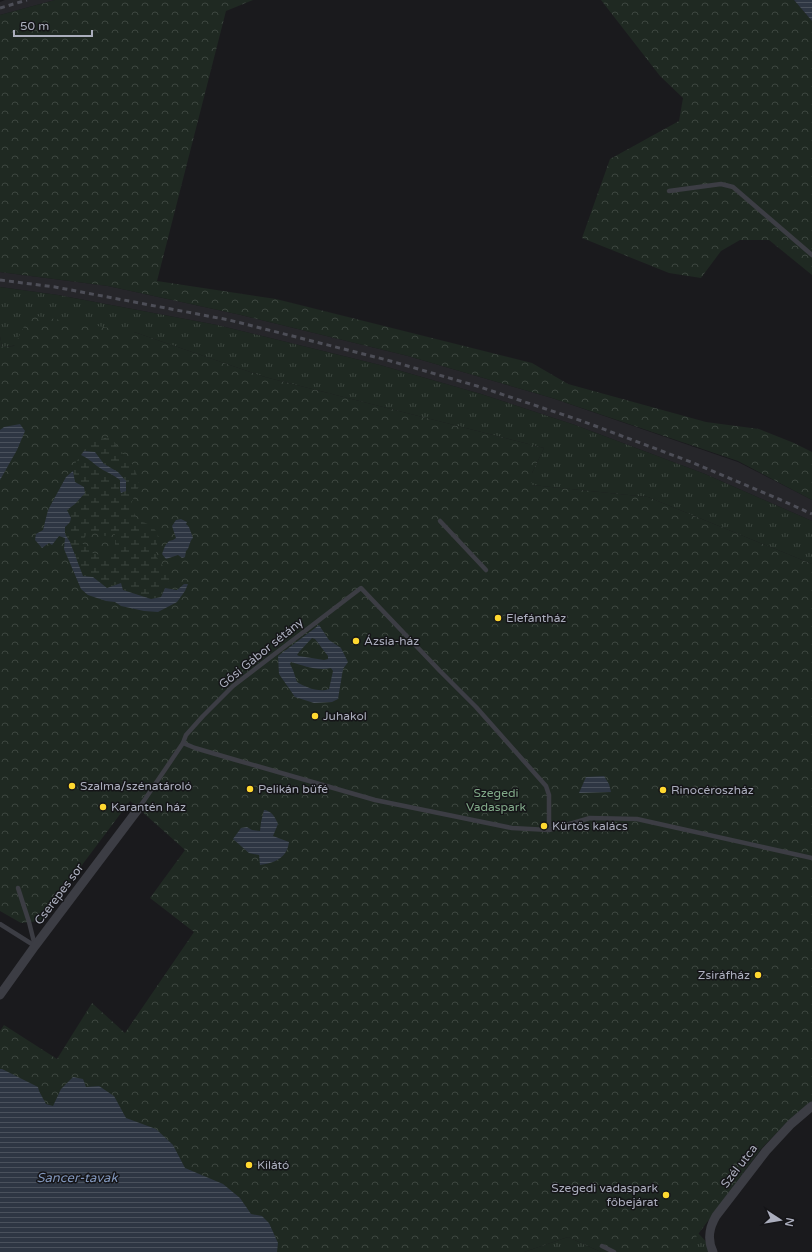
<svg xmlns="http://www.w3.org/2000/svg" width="812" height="1252" viewBox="0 0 812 1252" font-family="'Varela Round',sans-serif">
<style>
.built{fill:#26262a}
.grass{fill:url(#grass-tufts)}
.forest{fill:url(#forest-crowns)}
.wetland{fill:url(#wetland-marsh);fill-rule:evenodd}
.water{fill:url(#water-rules);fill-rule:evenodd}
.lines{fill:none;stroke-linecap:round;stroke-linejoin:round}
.lane{stroke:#3c3d44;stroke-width:4.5}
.street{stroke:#3c3d44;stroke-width:9}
.rail{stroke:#4d4e57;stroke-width:3;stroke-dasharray:5 4;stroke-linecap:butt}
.poi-dot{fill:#ffd830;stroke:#151518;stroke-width:1.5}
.labels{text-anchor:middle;stroke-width:3;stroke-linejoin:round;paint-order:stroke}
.poi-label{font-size:12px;fill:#abaebd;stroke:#151518;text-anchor:start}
.street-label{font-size:12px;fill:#abaebd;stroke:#151518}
.park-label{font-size:12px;fill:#81aa89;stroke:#151518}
.water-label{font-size:13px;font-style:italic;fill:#8096bb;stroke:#151518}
</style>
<defs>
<pattern id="grass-tufts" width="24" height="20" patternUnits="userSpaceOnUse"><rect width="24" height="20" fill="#1f2922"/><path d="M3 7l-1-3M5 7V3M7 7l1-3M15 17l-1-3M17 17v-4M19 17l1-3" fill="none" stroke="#3d4640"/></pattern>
<pattern id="forest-crowns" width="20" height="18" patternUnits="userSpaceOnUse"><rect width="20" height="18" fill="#1f2922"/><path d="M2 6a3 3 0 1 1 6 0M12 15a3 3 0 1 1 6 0" fill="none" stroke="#3d4640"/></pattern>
<pattern id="wetland-marsh" width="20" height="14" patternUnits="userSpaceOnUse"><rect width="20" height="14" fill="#1f2922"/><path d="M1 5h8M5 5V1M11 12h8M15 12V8" fill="none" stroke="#3d4640"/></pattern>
<pattern id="water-rules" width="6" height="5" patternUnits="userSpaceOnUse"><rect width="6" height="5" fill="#2e3643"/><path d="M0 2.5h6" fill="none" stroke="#4a515c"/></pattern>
</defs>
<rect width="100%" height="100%" fill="#1a1a1d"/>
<!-- built -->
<g class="built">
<path d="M 5,0 L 55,0 L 0,15 L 0,2 Z"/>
<path d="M 0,272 L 108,286 L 241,315 L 408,356 L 552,398 L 738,462 L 812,500 L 812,521 L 705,474 L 575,425 L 481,394 L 380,365 L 217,325 L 58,295 L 0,287 Z"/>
</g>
<!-- grass -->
<g class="grass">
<path d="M 0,287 L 58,295 L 217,325 L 380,365 L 481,394 L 575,425 L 705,474 L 812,521 L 812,564 L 648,497 L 532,485 L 532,473 L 544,448 L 265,377 L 134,332 L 2,347 L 0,336 Z"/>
<path d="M 698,1233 L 716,1252 L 685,1252 Z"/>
<path d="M 568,1237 L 601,1252 L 524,1252 Z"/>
</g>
<!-- forest -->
<g class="forest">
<path d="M 55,0 L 253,0 L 226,11 L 157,281 L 276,299 L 532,363 L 568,384 L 706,422 L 759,429 L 794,443 L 812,452 L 812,500 L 738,461 L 552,398 L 408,356 L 241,315 L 108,286 L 0,272 L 0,15 Z"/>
<path d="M 601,0 L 794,0 L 812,21 L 812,275 L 769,240 L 740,240 L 721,251 L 701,278 L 669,273 L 582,238 L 610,159 L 679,121 L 683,98 L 660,76 Z"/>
<path d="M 30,315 L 134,332 L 265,377 L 544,448 L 532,473 L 532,485 L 648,497 L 812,564 L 812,1102 L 788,1121 L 761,1149 L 685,1252 L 601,1252 L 568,1237 L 524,1252 L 0,1252 L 0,1031 L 4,1025 L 57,1059 L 92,1003 L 125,1033 L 194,932 L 150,898 L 185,850 L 130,801 L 40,921 L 21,923 L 0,911 L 0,336 L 2,347 L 14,346 Z"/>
</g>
<!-- wetland -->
<path class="wetland" d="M 111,437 L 120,450 L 133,465 L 138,478 L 139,486 L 130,506 L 138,520 L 150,525 L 158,533 L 156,556 L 165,569 L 172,575 L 161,597 L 151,599 L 123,590 L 120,583 L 107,588 L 93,577 L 83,577 L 70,542 L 65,534 L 65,527 L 71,518 L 67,510 L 75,504 L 75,482 L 73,471 L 66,477 L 91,440 ZM 92,532 L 105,536 L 115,534 L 115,546 L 105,556 L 92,553 L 82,543 L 86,535 Z"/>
<!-- water -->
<g class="water">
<path d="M 794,0 L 812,0 L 812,21 Z"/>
<path d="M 20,424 L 25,431 L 17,450 L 0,480 L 0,430 L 4,427 Z"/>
<path d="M 84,451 L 95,452 L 104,464 L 118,472 L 126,481 L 126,491 L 121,493 L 120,490 L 120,480 C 113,474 105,472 97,466 C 92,462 88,458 81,455 Z"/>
<path d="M 73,471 L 75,482 L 84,487 L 85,493 L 75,504 L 67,510 L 71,518 L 70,522 L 65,527 L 65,534 L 70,542 L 83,576 L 93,577 L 107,588 L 121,583 L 123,590 L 151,599 L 161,597 L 165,588 L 177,590 L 184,584 L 188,584 L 185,591 L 177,602 L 158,612 L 144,611 L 121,606 L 115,602 L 106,601 L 88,595 L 81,589 L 64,549 L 65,538 L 59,536 L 52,545 L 49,543 L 42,548 L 35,540 L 36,534 L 43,530 L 48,510 L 66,477 Z"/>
<path d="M 181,519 L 187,522 L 186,524 L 189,527 L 193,538 C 189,541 190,548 186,551 L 185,557 L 182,558 L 178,555 L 166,559 L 162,554 L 165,546 L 169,541 L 173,540 L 176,538 L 172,526 L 176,520 Z"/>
<path d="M 319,625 L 329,640 L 341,648 L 348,662 L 343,669 L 338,699 L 332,702 L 314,703 L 295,697 L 279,674 L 278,656 ZM 312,638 L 315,639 L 328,656 L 328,659 L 324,660 L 299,656 L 297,655 L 299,652 ZM 291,662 C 305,666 316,671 331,668 L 333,671 L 329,689 C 319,693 305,687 297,682 L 293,670 L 290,664 Z"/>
<path d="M 604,776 L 609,784 L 611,792 L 579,793 L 586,777 Z"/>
<path d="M 264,810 C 272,811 275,817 278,824 L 273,836 L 289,842 C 287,858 275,863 260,865 L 259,855 L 249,853 L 233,839 L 241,828 L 247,827 L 252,830 L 260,831 L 261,822 Z"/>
<path d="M 0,1069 L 2,1069 L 38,1087 L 39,1091 L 46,1104 L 53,1106 L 61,1089 L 73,1077 L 83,1079 L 86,1087 L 99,1086 L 114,1096 L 126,1118 L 156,1129 L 173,1145 L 185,1168 L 223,1184 L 240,1198 L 251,1214 L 262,1216 L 269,1223 L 278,1243 L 277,1252 L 0,1252 Z"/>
</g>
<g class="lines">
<!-- lane -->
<g class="lane">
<path d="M 669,191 L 721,184 L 733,187 L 812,255"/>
<path d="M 440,521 L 486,570"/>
<path d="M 183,743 L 195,748 L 236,760 L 375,800 L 512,828 L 549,830 L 590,818 L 637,819 L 812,858"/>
<path d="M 139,808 L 183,743 L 186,735 L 203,716 L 233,686 L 361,588 L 440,671 L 476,707 L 546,786 L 549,795 L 549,830"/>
<path d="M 18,888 L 29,922 L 35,946"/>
<path d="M 0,924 L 35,946"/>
<path d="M 602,1246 L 614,1252"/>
</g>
<!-- street -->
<g class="street">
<path d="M 0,995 L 35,946 L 139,808"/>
<path d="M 713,1252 C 707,1239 709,1228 716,1216 L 766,1151 L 791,1124 L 812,1106"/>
</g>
<!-- rail -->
<g class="rail">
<path d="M 0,8 L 27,0"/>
<path d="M 0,280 L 55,287 L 229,320 L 387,360 L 477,386 L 582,421 L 691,462 L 781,500 L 812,514"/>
</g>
</g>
<!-- markers -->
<g class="poi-dot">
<circle cx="498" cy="618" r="4"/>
<circle cx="356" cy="641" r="4"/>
<circle cx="315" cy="716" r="4"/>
<circle cx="72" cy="786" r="4"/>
<circle cx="250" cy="789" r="4"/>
<circle cx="663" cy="790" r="4"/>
<circle cx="103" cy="807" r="4"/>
<circle cx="544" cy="826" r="4"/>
<circle cx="758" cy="975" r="4"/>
<circle cx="249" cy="1165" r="4"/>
<circle cx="666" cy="1195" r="4"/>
</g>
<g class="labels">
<!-- poi labels -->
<g class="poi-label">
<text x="506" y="622">Elefántház</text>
<text x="364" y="645">Ázsia-ház</text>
<text x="323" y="720">Juhakol</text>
<text x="80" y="790">Szalma/szénatároló</text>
<text x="258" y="793">Pelikán büfé</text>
<text x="671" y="794">Rinocéroszház</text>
<text x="111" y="811">Karantén ház</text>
<text x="552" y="830">Kürtős kalács</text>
<text x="750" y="979" text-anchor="end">Zsiráfház</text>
<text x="257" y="1169">Kilátó</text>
<text x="658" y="1192" text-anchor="end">Szegedi vadaspark<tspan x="658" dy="14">főbejárat</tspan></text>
</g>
<!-- street labels -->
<g class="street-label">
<text transform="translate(261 653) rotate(-39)" y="4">Gősi Gábor sétány</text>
<text transform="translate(59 894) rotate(-53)" y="4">Cserepes sor</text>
<text transform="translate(739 1166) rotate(-52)" y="4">Szél utca</text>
</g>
<!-- park labels -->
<g class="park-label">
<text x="496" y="797">Szegedi<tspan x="496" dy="14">Vadaspark</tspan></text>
</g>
<!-- water labels -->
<g class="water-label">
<text x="77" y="1182">Sancer-tavak</text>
</g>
</g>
<!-- north arrow -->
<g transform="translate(780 1220) rotate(102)" stroke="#151518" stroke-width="3" paint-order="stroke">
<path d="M0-3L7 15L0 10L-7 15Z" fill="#abaebd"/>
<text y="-6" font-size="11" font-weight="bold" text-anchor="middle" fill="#abaebd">N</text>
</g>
<!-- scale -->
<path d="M14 30v6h78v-6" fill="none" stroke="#abaebd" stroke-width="2"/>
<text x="20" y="30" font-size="12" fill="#abaebd" stroke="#151518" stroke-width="3" paint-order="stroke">50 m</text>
</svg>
